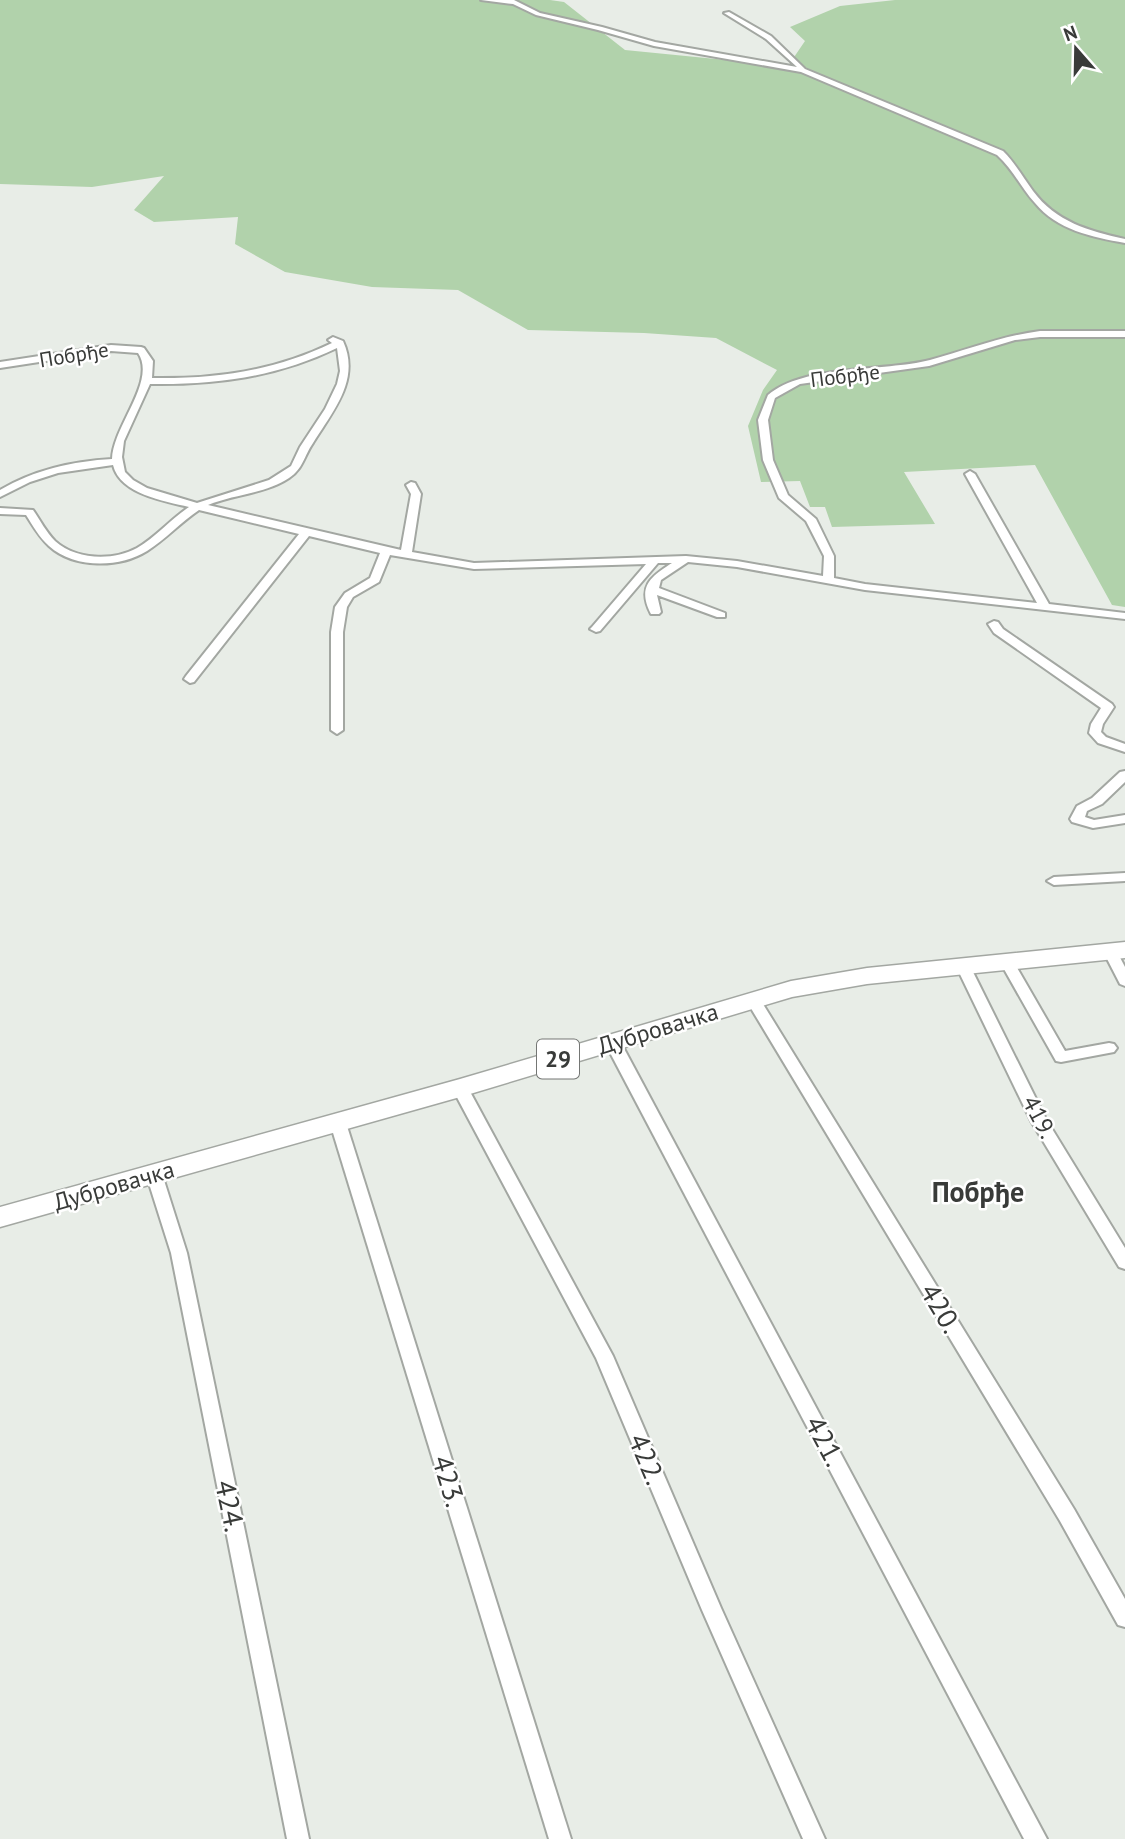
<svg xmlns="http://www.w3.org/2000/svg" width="1125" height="1839" viewBox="0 0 1125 1839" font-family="'PT Sans',sans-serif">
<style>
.green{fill:#b1d2ab}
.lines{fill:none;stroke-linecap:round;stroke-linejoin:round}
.minor-casing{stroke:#a3a7a2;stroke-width:4}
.primary-casing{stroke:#a3a7a2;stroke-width:3}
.minor{fill:#fff;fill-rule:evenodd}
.primary{fill:#fff;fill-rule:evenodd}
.labels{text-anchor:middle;stroke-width:5;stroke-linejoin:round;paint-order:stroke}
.far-street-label{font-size:21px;fill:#393b39;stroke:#fff}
.shield{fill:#fff;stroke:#747674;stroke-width:2}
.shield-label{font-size:23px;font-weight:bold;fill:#393b39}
.street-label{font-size:24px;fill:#393b39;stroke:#fff}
.quarter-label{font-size:28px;font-weight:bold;fill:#393b39;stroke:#fff}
.near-street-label{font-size:28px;fill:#393b39;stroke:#fff}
</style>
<rect width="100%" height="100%" fill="#e8ede7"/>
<!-- green -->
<path class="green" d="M 0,0 L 550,0 L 564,2 L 625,50 L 788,66 L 805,41 L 790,27 L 840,6 L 895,0 L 1125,0 L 1125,607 L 1112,605 L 1035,465 L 904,472 L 935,524 L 832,527 L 825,507 L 810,507 L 800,481 L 761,482 L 748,426 L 763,390 L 777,370 L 716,338 L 644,333 L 528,330 L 458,290 L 372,287 L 285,272 L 235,244 L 238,217 L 154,222 L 134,210 L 164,176 L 92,187 L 0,184 Z"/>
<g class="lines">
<defs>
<g id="minor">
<path d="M 481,0 L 514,0 L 540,13 L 602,27 L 655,42 L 797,67 L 766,39 L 724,13 L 729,12 L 771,36 L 805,69 L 1003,151 C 1015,163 1023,177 1033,191 C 1056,222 1089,231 1125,239 L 1125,243 C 1092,237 1057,230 1035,203 C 1021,188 1013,169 997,155 L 801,72 L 654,46 L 598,30 L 536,15 L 513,4 Z"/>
<path d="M 1040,331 L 1125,331 L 1125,337 L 1040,337 L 1015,340 L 929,366 L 800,384 L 775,398 L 768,420 L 773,460 L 788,495 L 816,519 L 834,556 L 834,578 L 865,584 L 1037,603 L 965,474 L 970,471 L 975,474 L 1049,604 L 1125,613 L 1125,619 L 865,590 L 737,567 L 688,562 L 661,580 L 659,588 L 725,613 L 725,617 L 717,617 L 657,595 L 661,612 L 659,614 L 651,614 C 637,587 650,577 672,563 L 658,563 L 600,631 L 596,632 L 590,629 L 592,627 L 646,564 L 474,569 L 390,555 L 379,582 L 353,597 L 347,607 L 343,632 L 343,730 L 337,734 L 331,730 L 331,632 L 335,607 L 345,593 L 370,578 L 380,553 L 309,536 L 194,682 L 190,683 L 184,679 L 186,676 L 299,534 L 199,510 C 181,522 166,539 147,551 C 120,568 74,569 49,546 C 39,537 33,526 26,515 L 0,514 L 0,508 L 33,510 C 40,520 46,532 55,541 C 76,560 113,561 137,548 C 156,537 171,519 189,507 C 164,501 120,494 113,465 L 58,473 L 30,482 L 0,497 L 0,490 C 34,470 73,461 112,459 C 113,426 157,381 138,353 L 111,351 L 0,368 L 0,362 L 111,345 L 141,347 L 144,348 L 153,361 L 152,378 C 216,379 274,371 332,343 L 328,340 L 333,337 L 343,341 C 361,380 332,412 313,443 C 304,456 303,469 289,478 C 265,494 234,494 208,505 L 401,550 L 411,494 L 406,485 L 411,482 L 415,483 L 421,494 L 412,552 L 474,563 L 686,556 L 737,561 L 823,576 L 824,556 L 806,521 L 779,498 L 763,460 L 758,420 L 768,395 C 805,364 883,372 930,360 C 967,350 1002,336 1040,331 ZM 337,348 L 340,371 L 337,384 L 325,409 L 300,447 L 291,466 L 269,480 L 197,503 L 147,488 L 133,480 L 125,472 L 122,457 L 124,441 L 150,384 C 216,385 277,377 337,348 Z"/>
<path d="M 994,621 L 998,622 L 1003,629 L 1112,704 L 1114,707 L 1103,724 L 1101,732 L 1106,737 L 1125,744 L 1125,752 L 1098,743 L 1089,733 L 1091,724 L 1101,708 L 994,633 L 988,624 Z"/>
<path d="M 1125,771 L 1125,782 L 1102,804 L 1087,811 L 1085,817 L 1094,820 L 1125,815 L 1125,823 L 1093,828 L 1072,822 L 1070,819 L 1077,806 L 1092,798 L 1120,772 Z"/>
<path d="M 1125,873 L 1125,881 L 1054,885 L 1047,881 L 1054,877 Z"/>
<path d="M 1110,946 L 1115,948 L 1125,967 L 1125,986 L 1120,984 L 1103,951 Z"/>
<path d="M 1007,957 L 1012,959 L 1065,1051 L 1109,1043 L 1114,1044 L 1117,1048 L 1114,1052 L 1061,1062 L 1056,1061 L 1000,962 Z"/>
<path d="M 963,961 L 970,966 L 1046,1119 L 1125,1248 L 1125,1269 L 1119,1267 L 1031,1121 L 956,966 Z"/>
<path d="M 753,995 L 758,996 L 1074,1509 L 1125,1599 L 1125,1627 L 1118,1625 L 1060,1521 L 746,1000 Z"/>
<path d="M 613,1038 L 618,1039 L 621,1043 L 1047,1839 L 1024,1839 L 605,1043 L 608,1039 Z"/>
<path d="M 460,1082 L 465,1084 L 468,1088 L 613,1356 L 721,1608 L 825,1839 L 803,1839 L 702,1610 L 596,1358 L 452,1088 L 455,1084 Z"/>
<path d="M 338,1117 L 344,1119 L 346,1123 L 571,1839 L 549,1839 L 330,1123 L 332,1119 Z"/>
<path d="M 154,1168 L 160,1170 L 162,1174 L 187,1253 L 309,1839 L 287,1839 L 171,1253 L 146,1174 L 148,1170 Z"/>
</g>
<path id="primary" d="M 1125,942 L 1125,958 L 867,984 L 792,997 L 460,1097 L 0,1227 L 0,1207 L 460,1079 L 791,981 L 867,968 Z"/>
</defs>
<!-- minor casing -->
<use href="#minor" class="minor-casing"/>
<!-- primary casing -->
<use href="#primary" class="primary-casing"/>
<!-- minor -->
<use href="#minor" class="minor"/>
<!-- primary -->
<use href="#primary" class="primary"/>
</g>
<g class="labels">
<!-- far-street labels -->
<g class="far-street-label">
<text transform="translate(74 355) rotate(-9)" y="7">Побрђе</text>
<text transform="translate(845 376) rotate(-7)" y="7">Побрђе</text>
</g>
<!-- shield labels -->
<rect class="shield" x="537" y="1039.5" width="42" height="39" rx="5"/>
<g class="shield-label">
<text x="558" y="1067">29</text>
</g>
<!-- street labels -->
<g class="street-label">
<text transform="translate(658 1029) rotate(-17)" y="8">Дубровачка</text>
<text transform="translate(1039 1117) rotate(62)" y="8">419.</text>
<text transform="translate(114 1186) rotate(-16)" y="8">Дубровачка</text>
</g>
<!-- quarter labels -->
<g class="quarter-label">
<text x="978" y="1202">Побрђе</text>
</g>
<!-- near-street labels -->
<g class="near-street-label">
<text transform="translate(941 1308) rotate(59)" y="10">420.</text>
<text transform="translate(825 1441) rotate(62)" y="10">421.</text>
<text transform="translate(647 1459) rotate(67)" y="10">422.</text>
<text transform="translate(449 1481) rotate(73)" y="10">423.</text>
<text transform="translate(230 1506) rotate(78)" y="10">424.</text>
</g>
</g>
<!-- north arrow -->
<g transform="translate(1076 49) rotate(340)" stroke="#ffffff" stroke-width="5" paint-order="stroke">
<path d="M0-5L12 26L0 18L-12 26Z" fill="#393b39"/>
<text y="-10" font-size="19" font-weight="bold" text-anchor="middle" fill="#393b39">N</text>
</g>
</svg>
